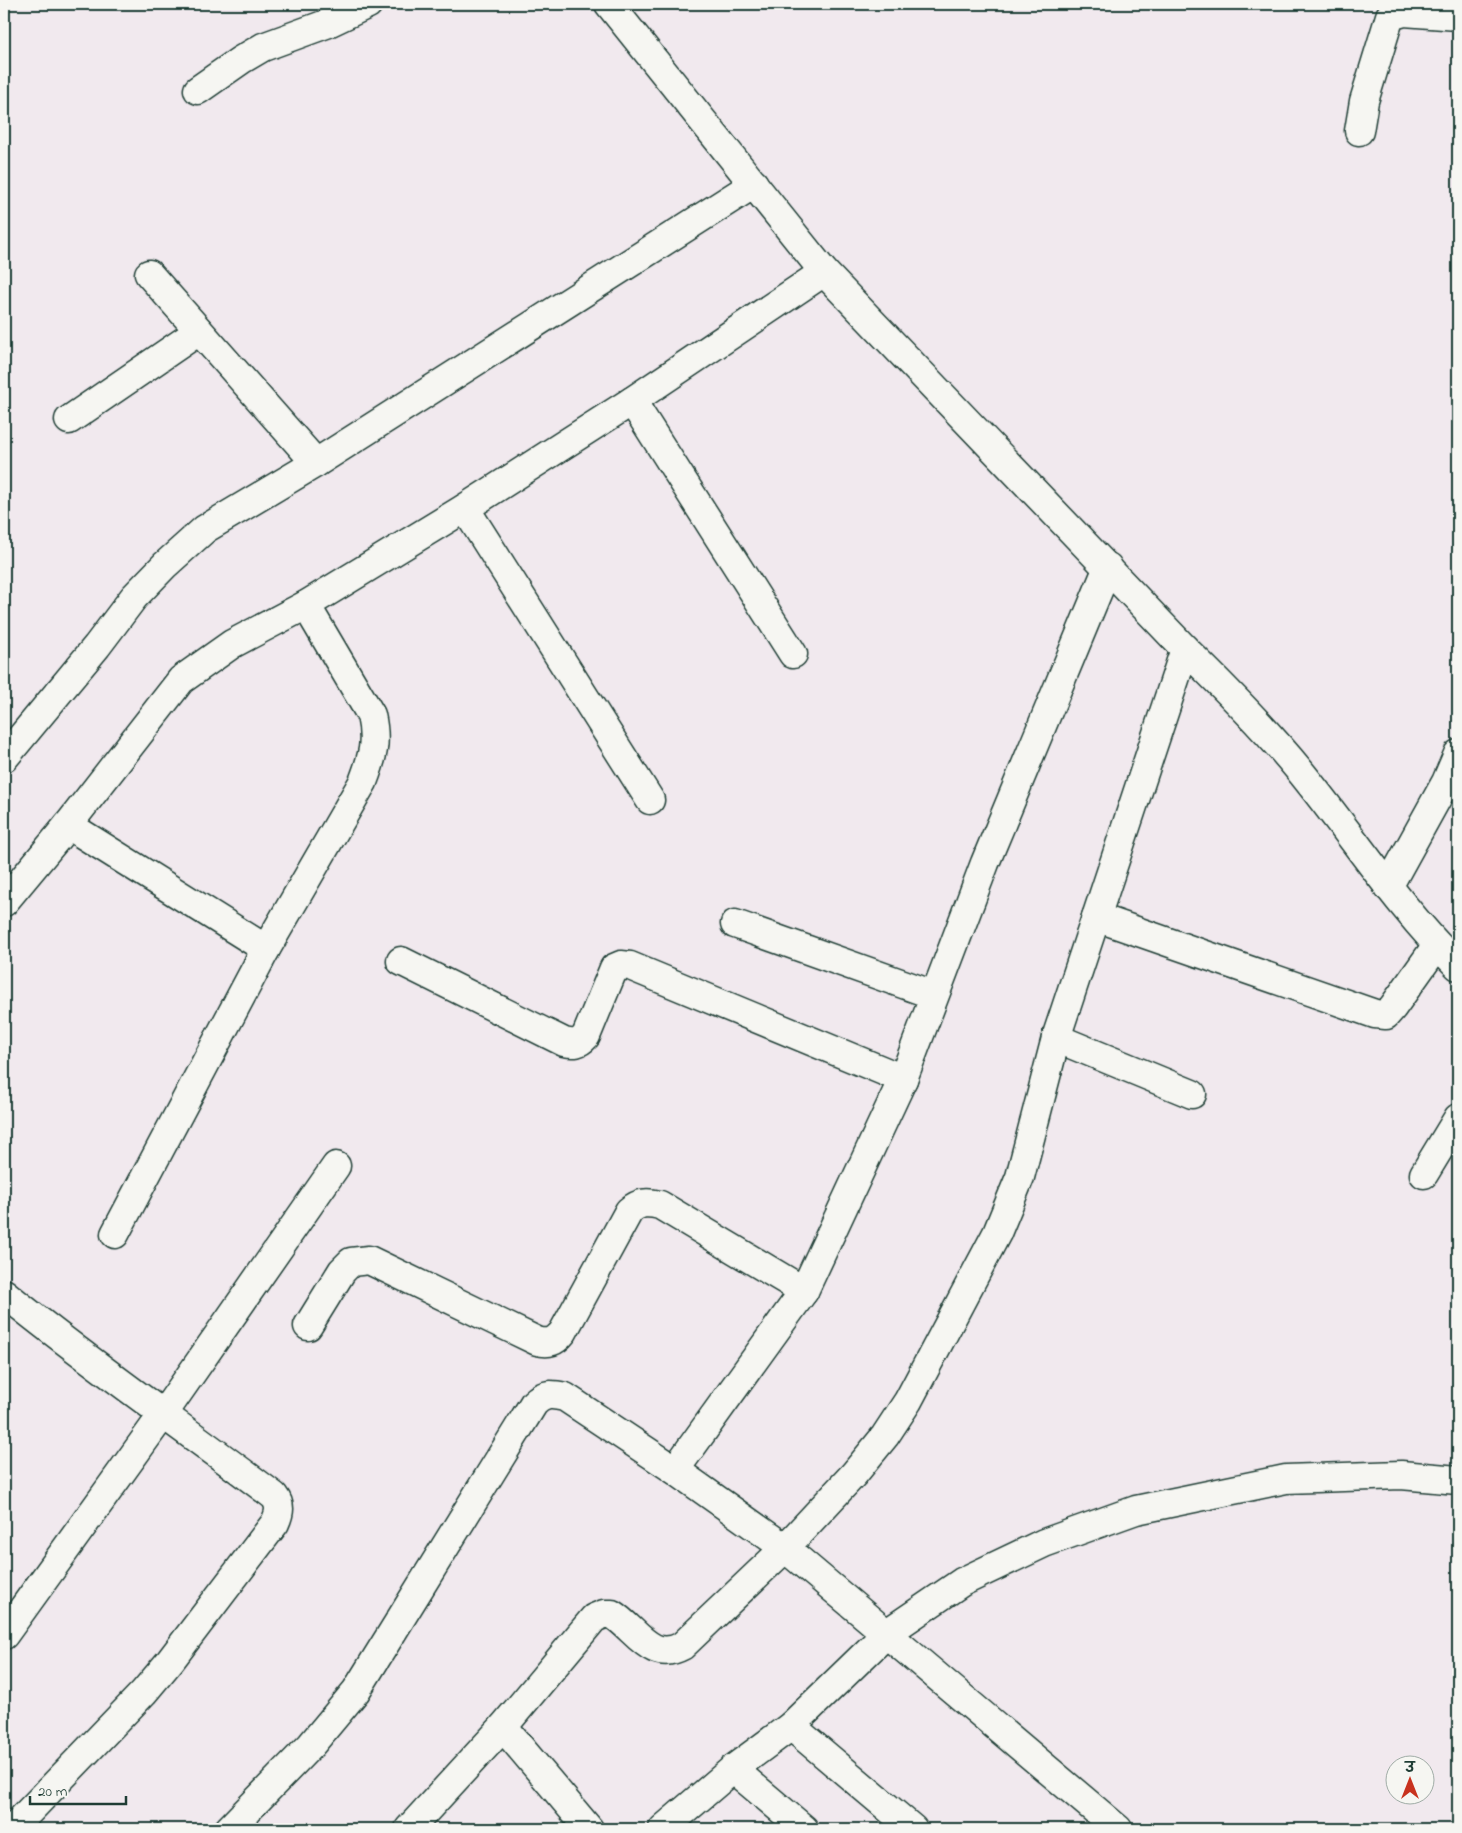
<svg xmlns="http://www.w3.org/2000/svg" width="1462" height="1833" viewBox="0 0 1462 1833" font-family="'Indie Flower','Playpen Sans Deva',sans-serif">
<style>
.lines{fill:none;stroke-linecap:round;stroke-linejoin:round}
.minor-casing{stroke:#1f3d34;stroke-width:31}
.minor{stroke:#f6f6f2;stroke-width:28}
</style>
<rect width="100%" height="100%" fill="#f1e9ee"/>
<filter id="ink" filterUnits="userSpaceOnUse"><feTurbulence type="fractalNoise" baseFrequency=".02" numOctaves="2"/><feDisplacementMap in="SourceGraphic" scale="10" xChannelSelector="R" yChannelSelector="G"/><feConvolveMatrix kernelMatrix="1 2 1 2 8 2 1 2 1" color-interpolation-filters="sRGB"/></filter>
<g filter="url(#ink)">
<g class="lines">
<defs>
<g id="minor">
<path d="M 609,4 L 824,272 L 1185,649 C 1225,688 1265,728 1300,771 C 1353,836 1398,907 1458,966"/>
<path d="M 198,90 L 241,60 L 263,47 L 326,24 L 368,4"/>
<path d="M 1359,131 L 1364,101 L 1390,16 L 1404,12 L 1458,16"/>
<path d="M 149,274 L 316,463"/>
<path d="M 632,401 L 793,654"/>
<path d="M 69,420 L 199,331"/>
<path d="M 465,508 L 650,800"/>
<path d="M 4,758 L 97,646 L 134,597 L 165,565 L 205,529 L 316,463 L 754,184"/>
<path d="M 68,825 L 266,949"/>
<path d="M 1388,887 L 1446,782 L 1458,754"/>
<path d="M 4,902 L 68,825 L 181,680 L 232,644 L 306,605 L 465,508 L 632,401 L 824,272"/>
<path d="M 1096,917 L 1375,1014 L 1386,1015 L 1393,1007 L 1437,945"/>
<path d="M 735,924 L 934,995"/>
<path d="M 401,961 L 564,1042 C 574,1044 579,1044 586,1036 L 614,968 L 621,965 L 630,966 L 903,1079"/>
<path d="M 1056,1038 L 1192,1094"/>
<path d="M 1424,1174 L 1458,1118"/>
<path d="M 115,1234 L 266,949 L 363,782 C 373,756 377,742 371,715 L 306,605"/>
<path d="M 4,1293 C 91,1364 184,1428 274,1496 C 281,1505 280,1512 275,1523 L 170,1661 L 144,1692 L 12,1829"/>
<path d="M 308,1326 L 342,1271 L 351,1262 L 369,1260 L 537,1341 C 549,1344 555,1342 563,1332 L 629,1211 C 639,1202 647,1202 660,1205 L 804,1291"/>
<path d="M 675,1470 L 804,1291 L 903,1079 L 985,863 L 1108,567"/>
<path d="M 4,1635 L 164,1413 L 336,1166"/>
<path d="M 791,1726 L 913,1829"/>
<path d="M 503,1727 L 589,1829"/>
<path d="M 733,1769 L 804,1829"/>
<path d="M 229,1829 L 311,1745 L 356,1691 L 534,1403 C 544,1393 552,1394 565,1397 L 675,1470 L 785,1548 L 1118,1829"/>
<path d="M 409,1829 L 503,1727 L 594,1618 L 604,1614 L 612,1614 C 636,1629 651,1663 682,1646 L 785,1548 L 854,1474 L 885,1436 L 908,1401 L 997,1233 L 1020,1177 L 1056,1038 L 1185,649"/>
<path d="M 663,1829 L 733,1769 L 791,1726 L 887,1633 L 962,1582 L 1044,1543 L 1136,1510 L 1286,1479 L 1401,1475 L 1458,1480"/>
</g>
</defs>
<!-- minor casing -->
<use href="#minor" class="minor-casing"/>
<!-- minor -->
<use href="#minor" class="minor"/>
</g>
</g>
<!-- margin -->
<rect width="1462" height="1833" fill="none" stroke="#f6f6f2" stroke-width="20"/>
<rect x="10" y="10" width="1442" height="1813" fill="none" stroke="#1f3d34" stroke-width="2" filter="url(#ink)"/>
<!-- north arrow -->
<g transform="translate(1410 1780)"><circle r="24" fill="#f6f6f2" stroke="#a0aca6"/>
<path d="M0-4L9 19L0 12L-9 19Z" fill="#c8321e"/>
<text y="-8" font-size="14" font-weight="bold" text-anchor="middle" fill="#1f3d34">उ</text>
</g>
<!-- scale -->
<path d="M30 1796v8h96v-8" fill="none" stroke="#1f3d34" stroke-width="2.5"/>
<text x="38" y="1796" font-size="15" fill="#1f3d34" stroke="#f6f6f2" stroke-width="4" paint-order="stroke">20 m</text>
</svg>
